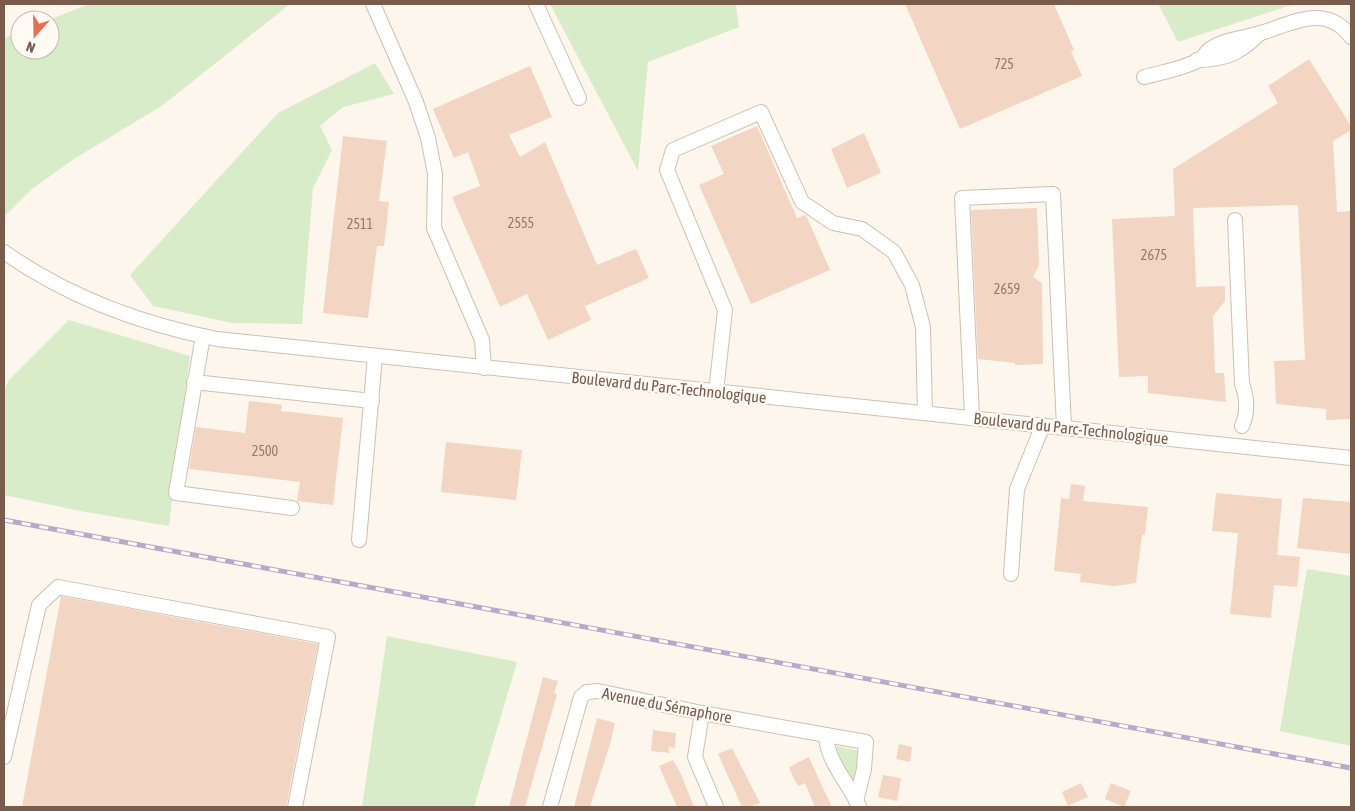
<svg xmlns="http://www.w3.org/2000/svg" width="1355" height="811" viewBox="0 0 1355 811" font-family="'Asap Condensed',sans-serif">
<style>
.green{fill:#d8ecc9}
.building{fill:#f3d5c3}
.lines{fill:none;stroke-linecap:round;stroke-linejoin:round}
.minor-casing{stroke:#d1beb0;stroke-width:16}
.minor{stroke:#fff;stroke-width:14}
.rail-casing{stroke:#b9a8c9;stroke-width:5}
.rail{stroke:#fffaf3;stroke-width:3;stroke-dasharray:9;stroke-linecap:butt}
.labels{text-anchor:middle;stroke-width:4.5;stroke-linejoin:round;paint-order:stroke}
.number-label{font-size:14px;fill:#987a6a}
.street-label{font-size:16px;fill:#7a5c4d;stroke:#fffaf3}
</style>
<rect width="100%" height="100%" fill="#fdf6ec"/>
<!-- green -->
<g class="green">
<path d="M 89,4 L 290,4 L 163,105 L 74,159 L 32,189 L 4,217 L 4,38 L 20,31 L 20,50 L 50,50 L 49,20 Z"/>
<path d="M 550,4 L 736,4 L 739,27 L 648,62 L 638,171 Z"/>
<path d="M 1158,4 L 1310,4 L 1288,6 L 1178,42 Z"/>
<path d="M 375,63 L 394,94 L 343,107 L 320,126 L 332,150 L 313,188 L 302,324 L 232,323 L 153,306 L 130,275 L 278,113 Z"/>
<path d="M 69,320 L 190,356 L 169,526 L 80,511 L 4,495 L 4,391 L 9,380 Z"/>
<path d="M 1307,569 L 1351,576 L 1351,746 L 1280,731 Z"/>
<path d="M 387,636 L 517,662 L 474,807 L 362,807 Z"/>
<path d="M 837,746 L 860,751 L 853,784 L 851,783 L 836,749 Z"/>
</g>
<!-- building -->
<g class="building">
<path d="M 905,4 L 1054,4 L 1074,50 L 1071,51 L 1082,76 L 960,129 Z"/>
<path d="M 1309,59 L 1351,126 L 1351,130 L 1333,141 L 1337,212 L 1351,211 L 1351,419 L 1326,420 L 1326,409 L 1276,404 L 1274,361 L 1305,360 L 1298,205 L 1193,208 L 1196,287 L 1225,286 L 1225,301 L 1213,316 L 1215,373 L 1224,373 L 1226,402 L 1148,393 L 1148,376 L 1119,377 L 1112,219 L 1175,216 L 1173,169 L 1278,103 L 1268,86 Z"/>
<path d="M 530,66 L 552,117 L 509,135 L 520,157 L 545,142 L 597,265 L 636,249 L 649,278 L 585,306 L 591,320 L 548,340 L 527,294 L 500,307 L 452,197 L 480,186 L 468,152 L 454,158 L 433,109 Z"/>
<path d="M 757,126 L 797,218 L 806,215 L 830,270 L 751,304 L 699,185 L 724,174 L 711,146 Z"/>
<path d="M 864,133 L 881,173 L 847,188 L 831,149 Z"/>
<path d="M 343,136 L 387,141 L 379,201 L 389,202 L 384,246 L 377,246 L 368,318 L 323,313 Z"/>
<path d="M 1037,208 L 1039,265 L 1033,277 L 1042,283 L 1043,364 L 1015,365 L 1015,363 L 978,359 L 971,210 Z"/>
<path d="M 249,401 L 282,405 L 281,411 L 343,418 L 333,505 L 297,501 L 300,482 L 189,469 L 196,427 L 245,433 Z"/>
<path d="M 446,442 L 522,450 L 516,500 L 441,492 Z"/>
<path d="M 1071,484 L 1085,486 L 1083,501 L 1148,507 L 1145,535 L 1142,535 L 1136,583 L 1114,586 L 1080,582 L 1081,574 L 1054,571 L 1061,498 L 1069,499 Z"/>
<path d="M 1216,493 L 1282,499 L 1277,555 L 1300,557 L 1297,587 L 1274,585 L 1271,618 L 1230,614 L 1238,533 L 1212,531 Z"/>
<path d="M 1303,498 L 1351,502 L 1351,554 L 1297,548 Z"/>
<path d="M 61,596 L 318,644 L 286,807 L 22,807 Z"/>
<path d="M 543,677 L 558,681 L 554,693 L 557,694 L 525,807 L 509,807 Z"/>
<path d="M 597,718 L 615,723 L 610,744 L 590,807 L 574,807 Z"/>
<path d="M 653,730 L 676,733 L 675,748 L 668,747 L 670,753 L 651,751 Z"/>
<path d="M 899,744 L 912,747 L 910,762 L 896,759 Z"/>
<path d="M 732,748 L 760,803 L 749,807 L 742,807 L 718,754 Z"/>
<path d="M 809,757 L 822,786 L 832,807 L 815,807 L 805,783 L 799,786 L 795,781 L 789,767 Z"/>
<path d="M 673,760 L 680,772 L 694,807 L 677,807 L 659,766 Z"/>
<path d="M 883,775 L 901,778 L 897,801 L 878,797 Z"/>
<path d="M 1081,783 L 1088,797 L 1068,806 L 1062,792 Z"/>
<path d="M 1111,783 L 1131,791 L 1124,807 L 1105,799 Z"/>
</g>
<g class="lines">
<defs>
<g id="minor">
<path d="M 373,4 L 416,102 L 428,138 L 435,174 L 434,228 L 482,340 L 484,368"/>
<path d="M 536,4 L 579,98"/>
<path d="M 1197,60 C 1225,60 1241,53 1260,33"/>
<path d="M 1144,77 C 1162,72 1183,69 1199,60 C 1204,57 1206,52 1210,49 C 1225,39 1245,38 1261,33 C 1293,23 1326,3 1351,37"/>
<path d="M 1235,220 L 1242,384 C 1247,396 1248,414 1242,426"/>
<path d="M 4,252 C 68,297 141,324 217,339 L 1351,458"/>
<path d="M 203,336 L 176,493 L 292,508"/>
<path d="M 194,382 L 372,401"/>
<path d="M 716,392 L 725,310 L 667,170 L 673,150 L 761,112 L 802,202 L 833,223 L 862,229 L 894,252 L 912,285 L 923,327 L 925,413"/>
<path d="M 972,417 L 962,198 L 1053,194 L 1064,427"/>
<path d="M 359,540 L 375,356"/>
<path d="M 1011,574 L 1017,489 L 1043,425"/>
<path d="M 702,713 L 695,757 L 716,807"/>
<path d="M 826,735 C 827,762 848,782 859,806"/>
<path d="M 4,757 L 39,605 L 58,587 L 328,637 L 295,807"/>
<path d="M 550,807 L 581,697 L 587,692 L 598,691 L 702,713 L 866,742 L 864,769 L 856,801"/>
</g>
</defs>
<!-- minor casing -->
<use href="#minor" class="minor-casing"/>
<!-- minor -->
<use href="#minor" class="minor"/>
<defs>
<path id="rail" d="M 4,520 L 1351,768"/>
</defs>
<!-- rail casing -->
<use href="#rail" class="rail-casing"/>
<!-- rail -->
<use href="#rail" class="rail"/>
</g>
<g class="labels">
<!-- number labels -->
<g class="number-label">
<text x="1004" y="69">725</text>
<text x="521" y="228">2555</text>
<text x="360" y="229">2511</text>
<text x="1154" y="260">2675</text>
<text x="1007" y="294">2659</text>
<text x="265" y="456">2500</text>
</g>
<!-- street labels -->
<g class="street-label">
<text transform="translate(669 387) rotate(6)" y="6">Boulevard du Parc-Technologique</text>
<text transform="translate(1071 428) rotate(6)" y="6">Boulevard du Parc-Technologique</text>
<text transform="translate(667 705) rotate(11)" y="6">Avenue du Sémaphore</text>
</g>
</g>
<!-- border -->
<rect width="1355" height="811" fill="none" stroke="#7a5c4d" stroke-width="10"/>
<!-- north arrow -->
<g transform="translate(35 35) rotate(200)"><circle r="24" fill="#fffaf3" stroke="#cabbb1"/>
<path d="M0-4L9 19L0 12L-9 19Z" fill="#e76f51"/>
<text y="-8" font-size="14" font-weight="bold" text-anchor="middle" fill="#7a5c4d">N</text>
</g>
</svg>
